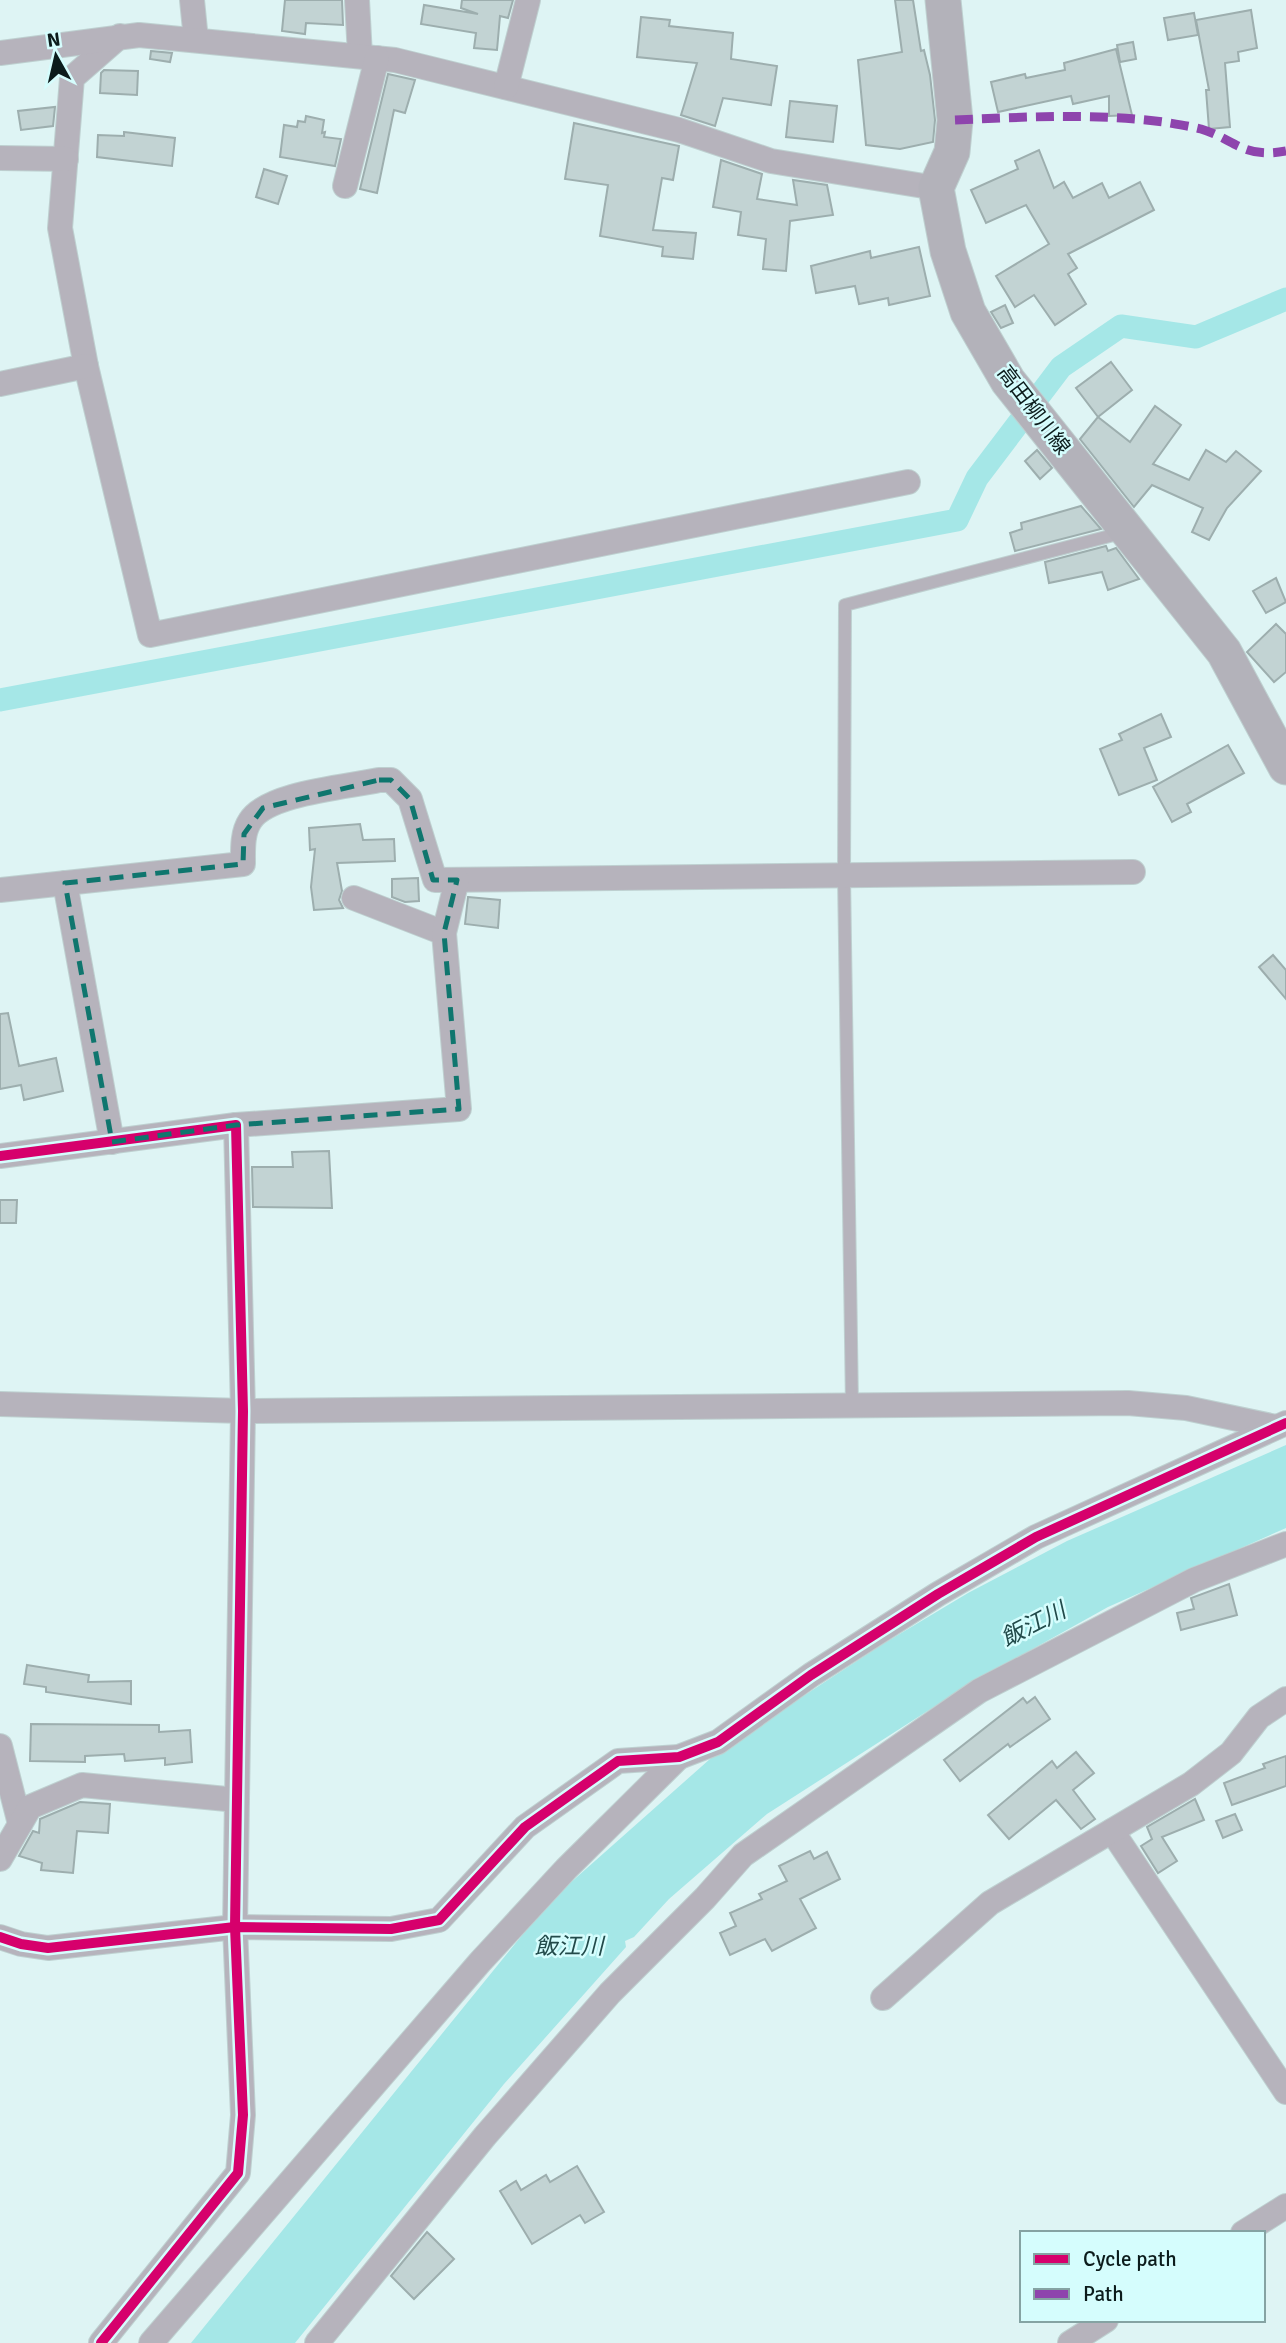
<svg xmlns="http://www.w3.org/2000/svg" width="1286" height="2343" viewBox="0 0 1286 2343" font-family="Signika,'Noto Sans JP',sans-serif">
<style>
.water{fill:#a5e7e7}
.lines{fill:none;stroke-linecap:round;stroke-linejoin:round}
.canal{stroke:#a5e7e7;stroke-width:23}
.building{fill:#c2d3d3;stroke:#9daeae;stroke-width:2}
.service-casing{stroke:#bed0d0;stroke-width:14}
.minor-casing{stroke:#bed0d0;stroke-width:26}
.secondary-casing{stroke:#bed0d0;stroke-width:37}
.service{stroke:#b6b3bc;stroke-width:12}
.minor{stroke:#b6b3bc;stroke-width:24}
.secondary{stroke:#b3b2ba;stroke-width:35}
.quiet{stroke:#8e44ad;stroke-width:9;stroke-dasharray:18 9;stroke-linecap:butt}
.cycleway-casing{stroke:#d5fdfd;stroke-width:15}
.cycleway{stroke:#d6006c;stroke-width:10}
.marked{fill:none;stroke:#0f766e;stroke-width:5;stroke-dasharray:14 9;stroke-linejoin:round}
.labels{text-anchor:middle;stroke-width:5;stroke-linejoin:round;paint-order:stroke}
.street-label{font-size:21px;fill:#0c1c1c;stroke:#d5fdfd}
.water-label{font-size:23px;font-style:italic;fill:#224a4a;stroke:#d5fdfd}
</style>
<rect width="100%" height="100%" fill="#def4f4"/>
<!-- water -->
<path class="water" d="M 1286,1445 L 1286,1528 L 1108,1607 L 968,1685 L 767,1814 L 669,1899 L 634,1937 L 625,1941 L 626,1947 L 504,2084 L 295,2343 L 191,2343 L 540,1913 L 569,1884 L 719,1751 L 883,1644 L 968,1593 L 1067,1541 Z"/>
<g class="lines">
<!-- canal -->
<path class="canal" d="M 0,700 L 957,520 L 977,478 L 1061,367 L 1121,326 L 1196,337 L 1286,299"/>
</g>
<!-- building -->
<g class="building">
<path d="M 285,0 L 342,0 L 343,25 L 306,23 L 305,34 L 282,31 Z"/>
<path d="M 462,0 L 513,0 L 508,18 L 500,16 L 497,50 L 474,48 L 476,33 L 421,24 L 424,5 L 478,14 L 461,8 Z"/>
<path d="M 895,0 L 913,0 L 921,51 L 924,50 L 930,75 L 935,120 L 933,142 L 900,149 L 866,145 L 858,60 L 902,52 Z"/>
<path d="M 1251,10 L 1257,48 L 1238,52 L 1239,61 L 1225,63 L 1230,127 L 1209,129 L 1206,90 L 1209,90 L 1196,20 Z"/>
<path d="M 1194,13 L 1198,35 L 1168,40 L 1164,18 Z"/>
<path d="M 641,17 L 670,20 L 669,26 L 733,33 L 731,59 L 777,66 L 771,105 L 723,98 L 715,126 L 681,115 L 697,63 L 637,57 Z"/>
<path d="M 1133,42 L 1136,59 L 1120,62 L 1117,45 Z"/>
<path d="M 1116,49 L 1132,115 L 1109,116 L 1109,96 L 1073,104 L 1071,96 L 998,112 L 991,82 L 1025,74 L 1026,78 L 1065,70 L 1064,63 Z"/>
<path d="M 151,51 L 172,53 L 170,62 L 150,59 Z"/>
<path d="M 104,70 L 138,71 L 137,95 L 100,93 L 101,73 Z"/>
<path d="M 388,74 L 415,80 L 405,113 L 394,110 L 377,193 L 360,189 Z"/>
<path d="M 790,101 L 837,106 L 833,142 L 786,137 Z"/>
<path d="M 55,107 L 53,126 L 21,130 L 18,111 Z"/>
<path d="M 306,116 L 324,120 L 322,133 L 325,132 L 324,137 L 341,139 L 335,166 L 280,157 L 284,125 L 297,127 L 298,121 L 305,122 Z"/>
<path d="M 574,123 L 679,146 L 673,180 L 662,178 L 653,230 L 696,233 L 693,259 L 662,256 L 663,247 L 600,236 L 608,185 L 565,179 Z"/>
<path d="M 124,132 L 175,138 L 172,166 L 97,157 L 98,135 L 124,136 Z"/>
<path d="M 1039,150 L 1054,188 L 1064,182 L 1073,198 L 1102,183 L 1109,198 L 1140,182 L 1154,210 L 1068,254 L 1077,268 L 1068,274 L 1086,304 L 1055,325 L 1034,295 L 1015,307 L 996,276 L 1049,244 L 1026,205 L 986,223 L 971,190 L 1018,169 L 1015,161 Z"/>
<path d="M 721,160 L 762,174 L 757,199 L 797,205 L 793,180 L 827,185 L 833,215 L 790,221 L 786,271 L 763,269 L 766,239 L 738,235 L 741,212 L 713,207 Z"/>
<path d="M 264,169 L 287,176 L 278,204 L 256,197 Z"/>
<path d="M 919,247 L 930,296 L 889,305 L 888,298 L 859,304 L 855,286 L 816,293 L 811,266 L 870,251 L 871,258 Z"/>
<path d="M 1005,305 L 1013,323 L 1001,328 L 991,312 Z"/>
<path d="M 1111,362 L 1132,390 L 1098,417 L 1130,442 L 1155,406 L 1181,425 L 1153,464 L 1189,480 L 1206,450 L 1226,462 L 1236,451 L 1261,471 L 1227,508 L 1209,540 L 1192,532 L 1203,508 L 1152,485 L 1134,507 L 1080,439 L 1098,417 L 1076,388 Z"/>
<path d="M 1037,450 L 1052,468 L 1040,479 L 1025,461 Z"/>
<path d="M 1081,506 L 1101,529 L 1015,551 L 1010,533 L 1022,529 L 1021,523 Z"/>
<path d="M 1106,546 L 1108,551 L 1116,548 L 1139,579 L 1108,590 L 1102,572 L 1049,583 L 1045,562 Z"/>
<path d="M 1276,578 L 1286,602 L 1266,613 L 1253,591 Z"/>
<path d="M 1276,624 L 1286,634 L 1286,672 L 1274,682 L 1247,652 Z"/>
<path d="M 1161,714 L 1171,737 L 1144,748 L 1157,780 L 1119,795 L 1100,749 L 1122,740 L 1119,734 Z"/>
<path d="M 1228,745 L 1244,773 L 1187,804 L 1191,812 L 1172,822 L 1153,787 Z"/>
<path d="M 360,824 L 363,840 L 394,839 L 395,861 L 337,863 L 342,891 L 339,900 L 343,908 L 314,910 L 311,887 L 315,849 L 310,850 L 309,828 Z"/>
<path d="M 418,878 L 419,901 L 405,902 L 392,897 L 392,879 Z"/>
<path d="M 468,897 L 500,900 L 498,928 L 465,924 Z"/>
<path d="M 1273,955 L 1286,970 L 1286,999 L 1259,967 Z"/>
<path d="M 8,1013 L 19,1066 L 56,1058 L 63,1091 L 24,1100 L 21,1085 L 0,1089 L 0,1014 Z"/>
<path d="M 329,1151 L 332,1208 L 253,1207 L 252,1167 L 293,1167 L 292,1152 Z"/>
<path d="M 0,1200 L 17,1200 L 16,1223 L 0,1223 Z"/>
<path d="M 1229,1584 L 1237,1615 L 1181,1630 L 1177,1613 L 1194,1609 L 1191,1598 Z"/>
<path d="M 27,1665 L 89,1675 L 88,1682 L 131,1681 L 131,1704 L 46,1692 L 46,1687 L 24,1684 Z"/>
<path d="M 1035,1697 L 1050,1719 L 1010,1747 L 1008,1744 L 960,1781 L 944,1760 L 1023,1698 L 1027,1703 Z"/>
<path d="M 31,1724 L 159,1725 L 159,1732 L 190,1730 L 192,1762 L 165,1765 L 165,1758 L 125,1761 L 124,1754 L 85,1756 L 85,1762 L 30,1761 Z"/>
<path d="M 1076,1752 L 1094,1773 L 1073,1790 L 1095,1819 L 1081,1829 L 1056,1800 L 1009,1839 L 988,1815 L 1052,1761 L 1057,1768 Z"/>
<path d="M 1286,1756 L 1286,1786 L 1232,1805 L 1224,1783 L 1265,1768 L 1263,1764 Z"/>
<path d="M 1195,1799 L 1204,1820 L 1162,1837 L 1177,1861 L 1158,1873 L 1141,1846 L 1152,1839 L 1147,1827 Z"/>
<path d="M 80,1802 L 110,1804 L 108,1833 L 77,1831 L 73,1873 L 41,1870 L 42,1863 L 19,1856 L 33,1831 L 39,1833 L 40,1819 Z"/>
<path d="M 1235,1814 L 1242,1830 L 1223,1838 L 1216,1821 Z"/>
<path d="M 810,1851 L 814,1859 L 827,1852 L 840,1879 L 800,1899 L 816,1928 L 772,1951 L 765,1939 L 730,1955 L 720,1933 L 736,1926 L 730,1913 L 762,1899 L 759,1894 L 787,1881 L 779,1866 Z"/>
<path d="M 577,2166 L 604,2212 L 585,2223 L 580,2215 L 532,2244 L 500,2191 L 516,2181 L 521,2190 L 546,2175 L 550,2182 Z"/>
<path d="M 427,2232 L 454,2259 L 414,2299 L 391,2276 Z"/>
</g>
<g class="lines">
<defs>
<path id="service" d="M 852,1406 L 844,876 L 845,605 L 1125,532"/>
<g id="minor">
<path d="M 192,0 L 196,40"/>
<path d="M 357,0 L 360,56"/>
<path d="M 120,36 L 72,78 L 60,228 L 86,366 L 150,635 L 908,482"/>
<path d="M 0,53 L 139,35 L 395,60 L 679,130 L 771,161 L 936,188"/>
<path d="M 506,87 L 528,0"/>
<path d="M 0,158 L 66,159"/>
<path d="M 345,186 L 377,58"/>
<path d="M 0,384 L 86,366"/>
<path d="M 65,883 L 112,1142"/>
<path d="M 0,890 L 243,864 C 243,850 242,833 250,821 C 267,793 347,787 379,780 L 391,780 L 410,799 L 435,880 L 1133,872"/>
<path d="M 354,898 L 444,933"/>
<path d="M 236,1125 L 459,1109 L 444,933 L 457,880"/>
<path d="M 0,1156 L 236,1125 L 243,1411 L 235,1927 L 243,2115 L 238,2173 L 101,2343"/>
<path d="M 0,1404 L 243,1411 L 1128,1403 L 1186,1408 L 1276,1427"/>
<path d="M 0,1746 L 20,1824"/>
<path d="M 1112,1831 L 1286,2092"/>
<path d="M 0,1859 L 30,1807 L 82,1785 L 237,1800"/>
<path d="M 0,1937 L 21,1944 L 48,1948 L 235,1927 L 391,1929 L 439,1920 L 525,1827 L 618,1761 L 679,1757 L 718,1742 L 811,1675 L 938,1594 L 1036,1537 L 1286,1423"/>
<path d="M 883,1998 L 990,1903 L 1191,1784 L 1231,1753 L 1259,1717 L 1286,1699"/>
<path d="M 1243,2233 L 1286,2206"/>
<path d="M 151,2343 L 480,1962 L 566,1869 L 679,1757"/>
<path d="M 317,2343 L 485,2136 L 610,1993 L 705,1898 L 743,1855 L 979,1691 L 1194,1580 L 1286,1544"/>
<path d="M 1070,2343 L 1106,2320"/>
</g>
<path id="secondary" d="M 943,0 L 955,120 L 952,152 L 936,188 L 948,251 L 968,312 L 1008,381 L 1224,652 L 1286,767"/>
</defs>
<!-- service casing -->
<use href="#service" class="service-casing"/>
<!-- minor casing -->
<use href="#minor" class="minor-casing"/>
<!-- secondary casing -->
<use href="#secondary" class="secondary-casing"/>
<!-- service -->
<use href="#service" class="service"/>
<!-- minor -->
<use href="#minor" class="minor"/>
<!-- secondary -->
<use href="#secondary" class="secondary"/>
<!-- quiet -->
<path class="quiet" d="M 955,120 C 1024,117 1095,113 1164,122 C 1176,124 1189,126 1201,129 C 1236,140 1243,159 1286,151"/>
<defs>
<g id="cycleway">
<path d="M 0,1156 L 236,1125 L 243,1411 L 235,1927 L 243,2115 L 238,2173 L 101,2343"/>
<path d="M 0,1937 L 21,1944 L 48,1948 L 235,1927 L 391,1929 L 439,1920 L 525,1827 L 618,1761 L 679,1757 L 718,1742 L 811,1675 L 938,1594 L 1036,1537 L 1286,1423"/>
</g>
</defs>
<!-- cycleway casing -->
<use href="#cycleway" class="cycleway-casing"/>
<!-- cycleway -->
<use href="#cycleway" class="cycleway"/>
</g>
<!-- marked area -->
<path class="marked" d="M 379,780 L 391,780 L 410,799 L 433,880 L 457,880 L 444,933 L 459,1109 L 236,1125 L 112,1142 L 65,883 L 243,864 L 244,834 L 263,808 Z"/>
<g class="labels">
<!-- street labels -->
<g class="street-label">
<text transform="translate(1034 410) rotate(53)" y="7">高田柳川線</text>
</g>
<!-- water labels -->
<g class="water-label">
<text transform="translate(1033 1624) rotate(-27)" y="8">飯江川</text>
<text x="569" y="1954">飯江川</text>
</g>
</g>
<!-- legend -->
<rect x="1020" y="2231" width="245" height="91" fill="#d5fdfd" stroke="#85a3a3" stroke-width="2"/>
<rect x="1034" y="2254" width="35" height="10" fill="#d6006c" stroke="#85a3a3" stroke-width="2"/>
<text x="1083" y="2266" font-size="21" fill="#0c1c1c">Cycle path</text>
<rect x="1034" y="2289" width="35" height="10" fill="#8e44ad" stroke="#85a3a3" stroke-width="2"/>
<text x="1083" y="2301" font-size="21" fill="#0c1c1c">Path</text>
<!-- north arrow -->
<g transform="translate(56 56) rotate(352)" stroke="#d5fdfd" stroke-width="5" paint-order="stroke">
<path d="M0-5L12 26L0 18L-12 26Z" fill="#0c1c1c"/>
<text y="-10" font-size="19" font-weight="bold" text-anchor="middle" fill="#0c1c1c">N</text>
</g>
</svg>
